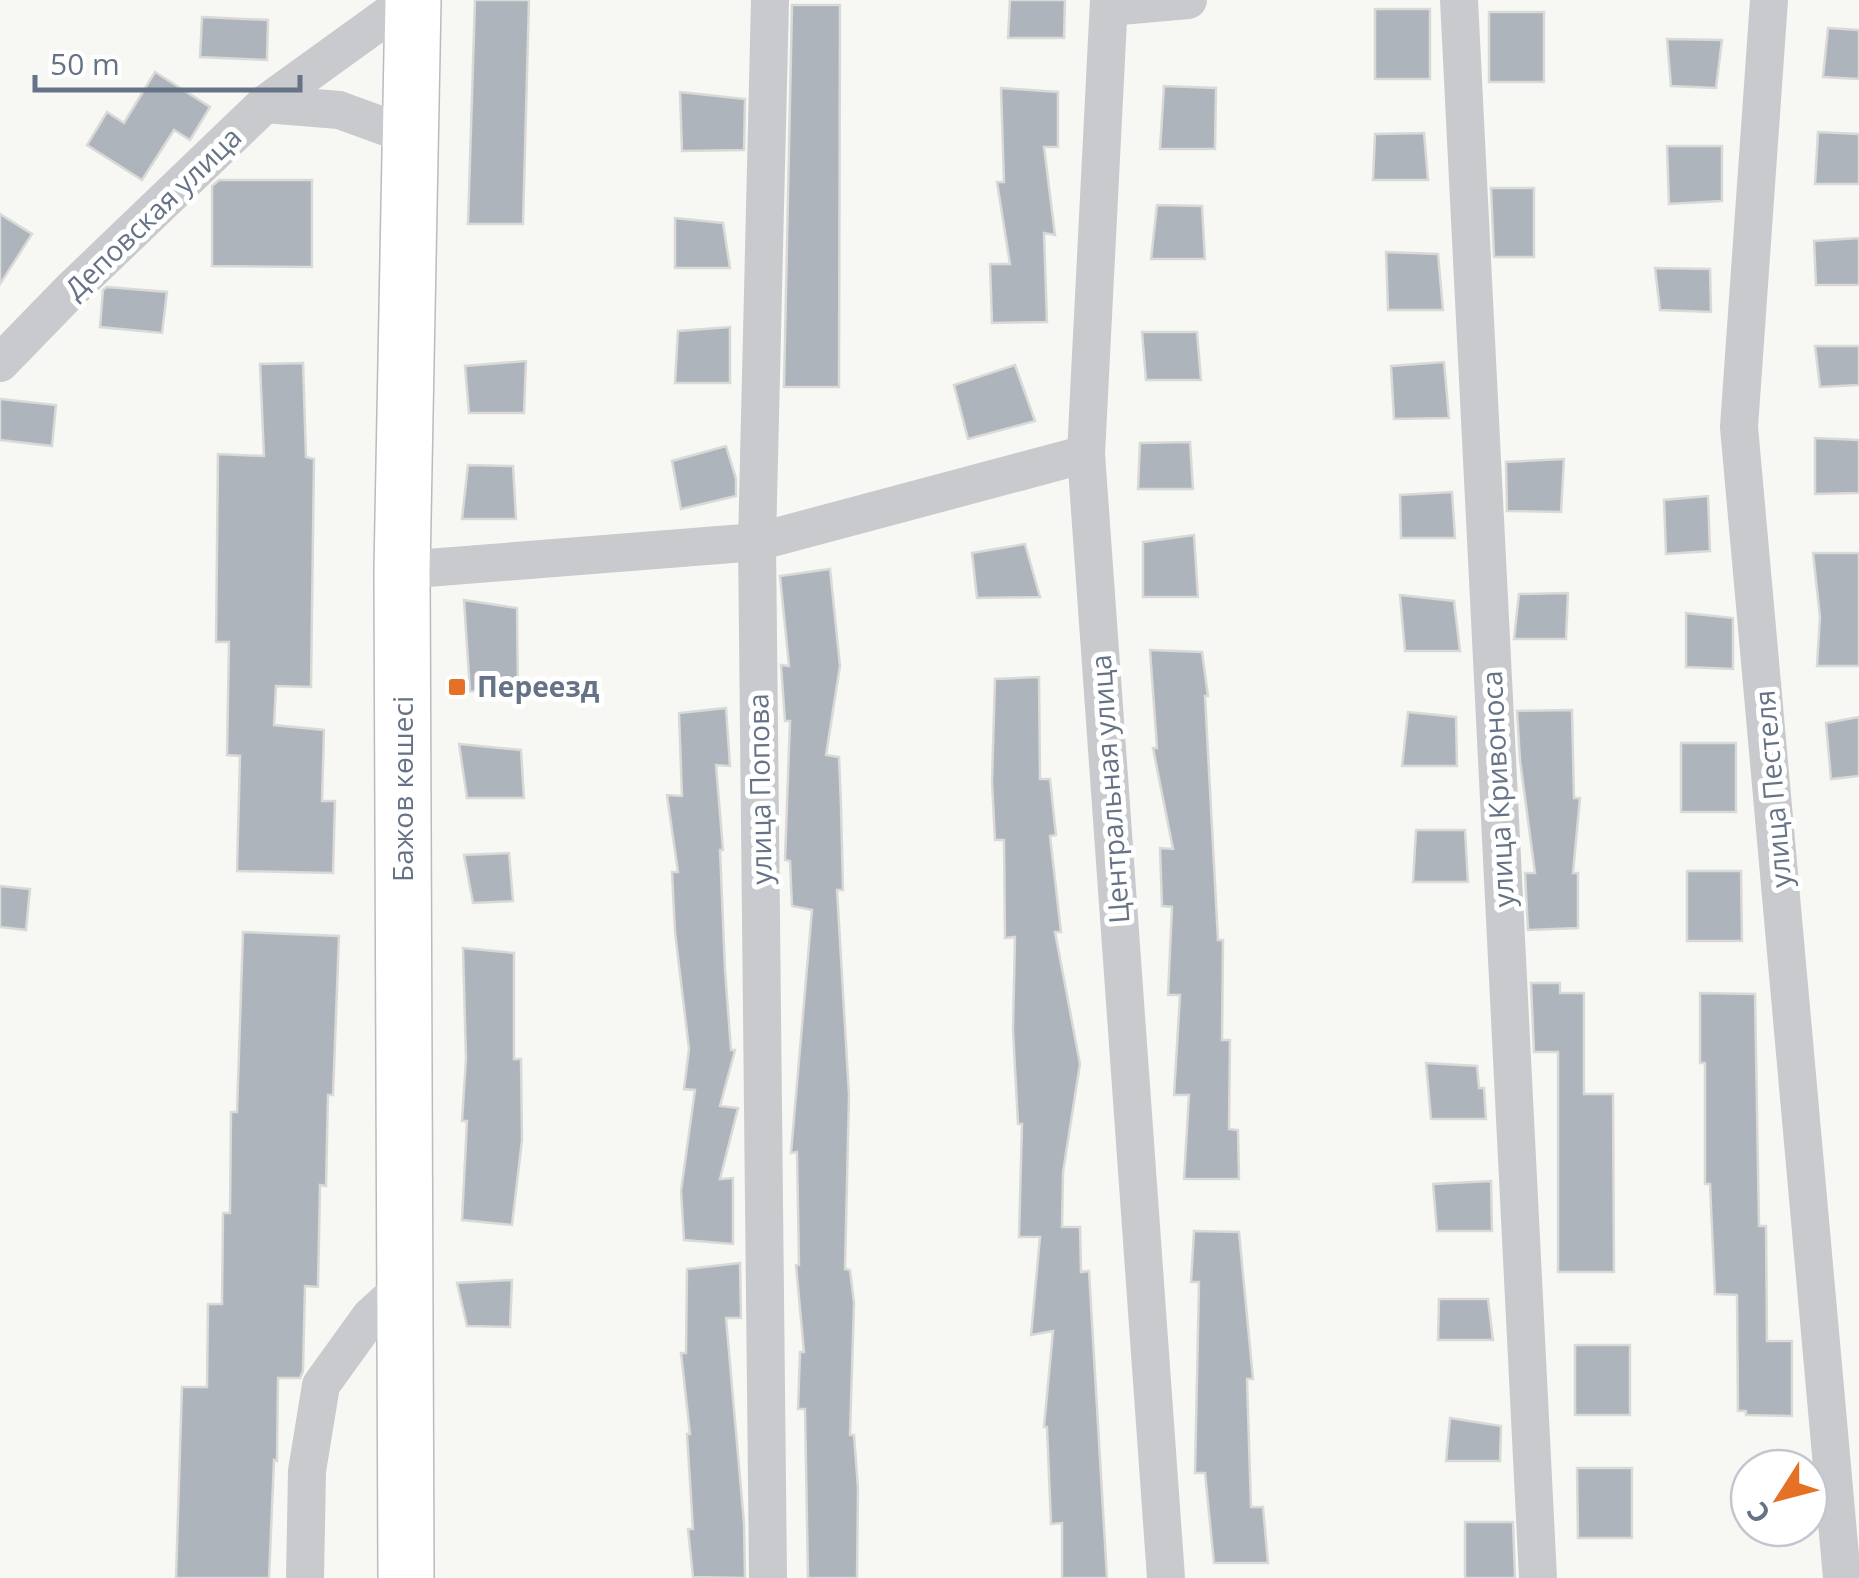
<svg xmlns="http://www.w3.org/2000/svg" width="1859" height="1578" viewBox="0 0 1859 1578" font-family="'Open Sans',sans-serif">
<style>
.building{fill:#aeb4bb;stroke:#d9d9d7;stroke-width:2.5}
.lines{fill:none;stroke-linecap:round;stroke-linejoin:round}
.primary-casing{stroke:#b8bbc0;stroke-width:58}
.minor{stroke:#c8cace;stroke-width:38}
.primary{stroke:#fff;stroke-width:55}
.poi-dot{fill:#e67126;stroke:#fff;stroke-width:4}
.labels{text-anchor:middle;stroke-width:10;stroke-linejoin:round;paint-order:stroke}
.street-label{font-size:28px;fill:#667386;stroke:#fff}
.poi-label{font-size:28px;font-weight:bold;fill:#667386;stroke:#fff;text-anchor:start}
</style>
<rect width="100%" height="100%" fill="#f7f7f4"/>
<!-- building -->
<g class="building">
<path d="M 475,0 L 529,0 L 523,224 L 468,224 Z"/>
<path d="M 1010,0 L 1065,0 L 1064,38 L 1008,38 Z"/>
<path d="M 792,5 L 840,5 L 839,387 L 784,387 Z"/>
<rect x="1375" y="9" width="55" height="70"/>
<rect x="1489" y="12" width="55" height="70"/>
<path d="M 202,17 L 268,20 L 267,60 L 200,57 Z"/>
<path d="M 1828,28 L 1859,30 L 1859,79 L 1823,77 Z"/>
<path d="M 1667,39 L 1722,40 L 1716,88 L 1671,86 Z"/>
<path d="M 155,72 L 210,107 L 190,140 L 174,130 L 142,180 L 87,145 L 107,112 L 124,123 Z"/>
<path d="M 1164,86 L 1216,88 L 1215,149 L 1160,149 Z"/>
<path d="M 1001,88 L 1058,92 L 1058,147 L 1044,147 L 1055,235 L 1044,233 L 1047,322 L 992,323 L 990,264 L 1010,264 L 997,182 L 1004,182 Z"/>
<path d="M 680,92 L 745,99 L 744,150 L 682,151 Z"/>
<path d="M 1818,132 L 1859,134 L 1859,184 L 1815,184 Z"/>
<path d="M 1424,133 L 1428,180 L 1373,180 L 1375,134 Z"/>
<path d="M 1667,146 L 1722,146 L 1722,201 L 1669,204 Z"/>
<path d="M 219,180 L 312,180 L 312,267 L 212,266 L 212,186 Z"/>
<path d="M 1491,188 L 1534,188 L 1534,257 L 1494,257 Z"/>
<path d="M 1157,205 L 1202,206 L 1205,259 L 1151,259 Z"/>
<path d="M 0,214 L 32,234 L 0,284 Z"/>
<path d="M 675,218 L 723,223 L 730,268 L 675,268 Z"/>
<path d="M 1859,238 L 1859,285 L 1816,285 L 1814,241 Z"/>
<path d="M 1386,252 L 1438,254 L 1443,310 L 1388,310 Z"/>
<path d="M 1655,268 L 1710,269 L 1711,312 L 1660,310 Z"/>
<path d="M 107,287 L 167,292 L 162,333 L 100,327 L 103,290 Z"/>
<path d="M 730,327 L 730,383 L 675,383 L 678,331 Z"/>
<path d="M 1142,332 L 1197,332 L 1201,380 L 1146,380 Z"/>
<path d="M 1815,346 L 1859,346 L 1859,385 L 1820,387 Z"/>
<path d="M 526,361 L 524,413 L 469,413 L 465,366 Z"/>
<path d="M 1444,362 L 1449,418 L 1394,419 L 1391,366 Z"/>
<path d="M 303,363 L 306,457 L 314,459 L 311,687 L 276,686 L 274,725 L 324,730 L 322,801 L 335,801 L 333,873 L 237,871 L 240,756 L 227,755 L 229,642 L 216,642 L 218,454 L 264,456 L 260,364 Z"/>
<path d="M 1015,365 L 1035,421 L 968,439 L 954,385 Z"/>
<path d="M 0,399 L 56,405 L 52,446 L 0,440 Z"/>
<path d="M 1815,438 L 1859,440 L 1859,493 L 1815,494 Z"/>
<path d="M 1190,442 L 1193,489 L 1138,489 L 1140,443 Z"/>
<path d="M 726,446 L 736,479 L 736,496 L 681,509 L 672,461 Z"/>
<path d="M 1564,459 L 1561,512 L 1507,511 L 1506,462 Z"/>
<path d="M 468,465 L 513,466 L 516,519 L 462,519 Z"/>
<path d="M 1452,492 L 1455,538 L 1401,538 L 1400,495 Z"/>
<path d="M 1708,496 L 1710,551 L 1666,554 L 1664,500 Z"/>
<path d="M 1194,535 L 1198,597 L 1143,597 L 1143,542 Z"/>
<path d="M 1025,544 L 1040,597 L 977,598 L 972,553 Z"/>
<path d="M 1813,553 L 1859,553 L 1859,666 L 1817,666 L 1820,617 Z"/>
<path d="M 830,569 L 840,666 L 826,755 L 839,757 L 841,806 L 843,890 L 837,890 L 849,1095 L 845,1269 L 850,1270 L 854,1303 L 850,1435 L 854,1435 L 858,1488 L 857,1578 L 808,1578 L 805,1409 L 798,1409 L 800,1352 L 804,1352 L 796,1265 L 799,1265 L 797,1152 L 791,1153 L 812,910 L 792,906 L 790,861 L 785,860 L 790,721 L 785,721 L 781,665 L 789,666 L 780,576 Z"/>
<path d="M 1568,593 L 1566,639 L 1514,639 L 1519,594 Z"/>
<path d="M 1400,595 L 1454,601 L 1460,651 L 1405,651 Z"/>
<path d="M 464,600 L 517,608 L 518,693 L 470,691 Z"/>
<path d="M 1686,613 L 1733,618 L 1733,669 L 1686,667 Z"/>
<path d="M 1150,650 L 1202,652 L 1208,696 L 1205,696 L 1218,940 L 1223,940 L 1222,1040 L 1230,1040 L 1229,1129 L 1238,1130 L 1239,1179 L 1184,1179 L 1189,1095 L 1174,1095 L 1180,995 L 1168,995 L 1172,907 L 1162,906 L 1160,848 L 1173,849 L 1153,748 L 1157,748 Z"/>
<path d="M 1039,677 L 1040,779 L 1050,779 L 1056,835 L 1050,836 L 1061,932 L 1055,932 L 1080,1064 L 1063,1172 L 1062,1227 L 1080,1227 L 1081,1272 L 1089,1271 L 1107,1578 L 1062,1578 L 1062,1523 L 1051,1524 L 1047,1427 L 1044,1427 L 1053,1331 L 1031,1335 L 1040,1237 L 1019,1237 L 1022,1124 L 1018,1124 L 1013,1030 L 1015,937 L 1005,938 L 1004,840 L 995,840 L 992,782 L 995,679 Z"/>
<path d="M 726,708 L 730,766 L 716,765 L 723,850 L 720,850 L 725,970 L 731,1050 L 735,1050 L 720,1106 L 738,1108 L 720,1179 L 733,1178 L 733,1244 L 684,1240 L 681,1191 L 695,1090 L 684,1089 L 689,1049 L 675,932 L 672,872 L 678,872 L 667,795 L 682,796 L 679,713 Z"/>
<path d="M 1572,710 L 1574,798 L 1580,798 L 1573,873 L 1578,873 L 1578,928 L 1528,930 L 1525,873 L 1535,873 L 1520,760 L 1517,711 Z"/>
<path d="M 1408,712 L 1456,717 L 1457,766 L 1402,766 Z"/>
<path d="M 1859,717 L 1859,776 L 1831,779 L 1826,723 Z"/>
<rect x="1681" y="743" width="55" height="69"/>
<path d="M 459,744 L 521,750 L 524,798 L 467,798 Z"/>
<path d="M 1416,830 L 1465,830 L 1468,882 L 1413,882 Z"/>
<path d="M 509,853 L 513,901 L 473,903 L 464,855 Z"/>
<path d="M 1687,871 L 1741,871 L 1742,941 L 1687,941 Z"/>
<path d="M 0,886 L 30,889 L 26,930 L 0,927 Z"/>
<path d="M 243,932 L 339,936 L 333,1095 L 328,1095 L 326,1186 L 320,1185 L 318,1287 L 305,1286 L 303,1371 L 300,1378 L 278,1378 L 277,1461 L 274,1460 L 269,1578 L 176,1578 L 182,1387 L 207,1387 L 208,1304 L 222,1304 L 223,1213 L 230,1213 L 231,1112 L 237,1112 Z"/>
<path d="M 463,948 L 514,953 L 514,1059 L 521,1059 L 522,1140 L 512,1225 L 462,1220 L 467,1121 L 462,1121 L 466,1059 Z"/>
<path d="M 1531,983 L 1560,983 L 1560,993 L 1584,993 L 1584,1094 L 1613,1094 L 1614,1272 L 1558,1272 L 1558,1052 L 1534,1052 Z"/>
<path d="M 1700,993 L 1755,994 L 1759,1226 L 1766,1226 L 1767,1341 L 1792,1341 L 1792,1416 L 1746,1415 L 1746,1411 L 1738,1411 L 1737,1295 L 1715,1294 L 1710,1184 L 1705,1184 L 1705,1063 L 1700,1063 Z"/>
<path d="M 1426,1063 L 1477,1066 L 1479,1088 L 1484,1088 L 1486,1119 L 1431,1119 Z"/>
<path d="M 1491,1181 L 1492,1231 L 1437,1231 L 1433,1184 Z"/>
<path d="M 1194,1231 L 1239,1232 L 1253,1379 L 1247,1379 L 1251,1507 L 1263,1507 L 1268,1563 L 1214,1563 L 1205,1473 L 1195,1473 L 1199,1282 L 1191,1282 Z"/>
<path d="M 740,1263 L 741,1318 L 726,1318 L 744,1523 L 745,1578 L 693,1577 L 688,1529 L 693,1529 L 687,1434 L 690,1434 L 681,1353 L 686,1353 L 687,1269 Z"/>
<path d="M 512,1280 L 510,1327 L 467,1326 L 457,1283 Z"/>
<path d="M 1439,1299 L 1488,1299 L 1493,1340 L 1438,1340 Z"/>
<rect x="1575" y="1345" width="55" height="70"/>
<path d="M 1450,1418 L 1501,1426 L 1500,1461 L 1446,1461 Z"/>
<path d="M 1577,1468 L 1632,1468 L 1632,1538 L 1578,1538 Z"/>
<path d="M 1465,1522 L 1513,1522 L 1515,1578 L 1465,1578 Z"/>
</g>
<g class="lines">
<defs>
<path id="primary" d="M 406,1578 L 402,570 L 413,0"/>
</defs>
<!-- primary casing -->
<use href="#primary" class="primary-casing"/>
<!-- minor -->
<g class="minor">
<path d="M 1109,0 L 1086,454 L 1166,1578"/>
<path d="M 1459,0 L 1538,1578"/>
<path d="M 1769,0 L 1739,427 L 1842,1578"/>
<path d="M 1109,7 L 1188,0"/>
<path d="M 265,104 L 339,110 L 408,135"/>
<path d="M 0,363 L 70,291 L 265,104 L 409,0"/>
<path d="M 402,570 L 757,542 L 1086,454"/>
<path d="M 305,1578 L 307,1471 L 321,1385 L 370,1317 L 405,1285"/>
<path d="M 768,1578 L 757,542 L 770,0"/>
</g>
<!-- primary -->
<use href="#primary" class="primary"/>
</g>
<!-- markers -->
<rect class="poi-dot" x="447" y="677" width="20" height="20" rx="5"/>
<g class="labels">
<!-- street labels -->
<g class="street-label">
<text transform="translate(153 213) rotate(-44)" y="10">Деповская улица</text>
<text transform="translate(403 789) rotate(-90)" y="10">Бажов көшесі</text>
<text transform="translate(760 789) rotate(-91)" y="10">улица Попова</text>
<text transform="translate(1110 789) rotate(-94)" y="10">Центральная улица</text>
<text transform="translate(1498 789) rotate(-93)" y="10">улица Кривоноса</text>
<text transform="translate(1773 789) rotate(-95)" y="10">улица Пестеля</text>
</g>
<!-- poi labels -->
<g class="poi-label">
<text x="477" y="697">Переезд</text>
</g>
</g>
<!-- north arrow -->
<g transform="translate(1779 1498) rotate(234)"><circle r="48" fill="#ffffff" stroke="#c2c7cf" stroke-width="2.5"/>
<path d="M0-8L18 38L0 25L-18 38Z" fill="#e67126"/>
<text y="-15" font-size="28" font-weight="bold" text-anchor="middle" fill="#667386">С</text>
</g>
<!-- scale -->
<path d="M35 75v15h265v-15" fill="none" stroke="#667386" stroke-width="5"/>
<text x="50" y="75" font-size="30" fill="#667386" stroke="#ffffff" stroke-width="8" paint-order="stroke">50 m</text>
</svg>
